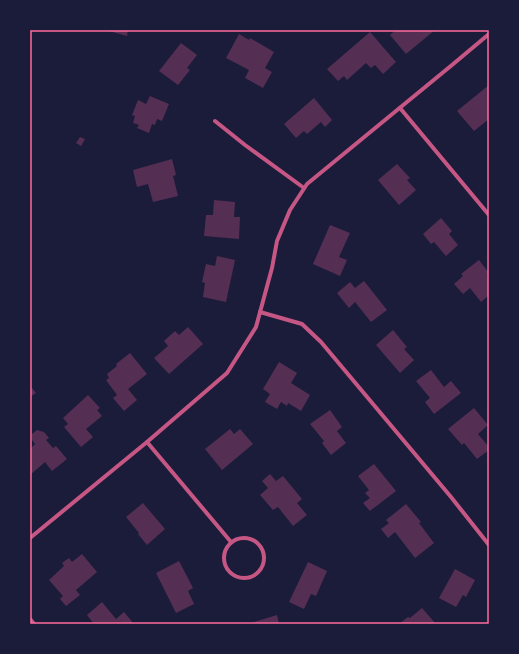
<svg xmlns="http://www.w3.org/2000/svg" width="519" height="654" viewBox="0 0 519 654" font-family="'PT Sans Narrow',sans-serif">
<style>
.building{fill:#542f53}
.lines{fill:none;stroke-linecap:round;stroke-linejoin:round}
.minor{stroke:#c65784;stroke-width:4}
.neatline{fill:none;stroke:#ff6b9d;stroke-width:1.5}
</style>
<rect width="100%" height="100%" fill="#1b1b3a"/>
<!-- building -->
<g class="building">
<path d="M 105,30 L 128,30 L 127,36 Z"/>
<path d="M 396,30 L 435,30 L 406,54 L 390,35 Z"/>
<path d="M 370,32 L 396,62 L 383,74 L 375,65 L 371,68 L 366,63 L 347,80 L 344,76 L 338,81 L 327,69 Z"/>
<path d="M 239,34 L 249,40 L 250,38 L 274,52 L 265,68 L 272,72 L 263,88 L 245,78 L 249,70 L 226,58 Z"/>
<path d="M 181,43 L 197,55 L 187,68 L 190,70 L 178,85 L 159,71 Z"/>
<path d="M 489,85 L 489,119 L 474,131 L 457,111 Z"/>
<path d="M 150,96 L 169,104 L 162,121 L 157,119 L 155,125 L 152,124 L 149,133 L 137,128 L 139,125 L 133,123 L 135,116 L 132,115 L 138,100 L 146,104 Z"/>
<path d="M 314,98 L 332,120 L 325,127 L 321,122 L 307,134 L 304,131 L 296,138 L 284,124 Z"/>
<path d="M 80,137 L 85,139 L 81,146 L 76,143 Z"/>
<path d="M 172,159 L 176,175 L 173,176 L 178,196 L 153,202 L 148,184 L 137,187 L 133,170 Z"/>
<path d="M 397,164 L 410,178 L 407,180 L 416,190 L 399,205 L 378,180 Z"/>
<path d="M 214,200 L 235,202 L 234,217 L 240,217 L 239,239 L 204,236 L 206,215 L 213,215 Z"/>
<path d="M 441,218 L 452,231 L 449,234 L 458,245 L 446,256 L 434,242 L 431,244 L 423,234 Z"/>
<path d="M 330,225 L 350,233 L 339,257 L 347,260 L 340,276 L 313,264 Z"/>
<path d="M 217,256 L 235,260 L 226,302 L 203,297 L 205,283 L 202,282 L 206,264 L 215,266 Z"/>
<path d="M 479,260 L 489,273 L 487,277 L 489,279 L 489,295 L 481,302 L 470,288 L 463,294 L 454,284 L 463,276 L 461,274 Z"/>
<path d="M 364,281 L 387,310 L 371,322 L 355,302 L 349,308 L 337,293 L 350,282 L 355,288 Z"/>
<path d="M 188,327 L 203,344 L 169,374 L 154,358 L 168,346 L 164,341 L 175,331 L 179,335 Z"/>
<path d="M 393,330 L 407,347 L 404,349 L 414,360 L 400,373 L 376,345 Z"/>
<path d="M 130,353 L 147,374 L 128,389 L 137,400 L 124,411 L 113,398 L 117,395 L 106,380 L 109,378 L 107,374 L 117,366 L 116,364 Z"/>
<path d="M 279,362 L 297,373 L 291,383 L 310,395 L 301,411 L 288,403 L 287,406 L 281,402 L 277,409 L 265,402 L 270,394 L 263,389 Z"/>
<path d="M 431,370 L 444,387 L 451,381 L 461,393 L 434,414 L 425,402 L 430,398 L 416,381 Z"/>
<path d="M 32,388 L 36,393 L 30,397 L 30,390 Z"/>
<path d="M 88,395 L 100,408 L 97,410 L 102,416 L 86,429 L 93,437 L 81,447 L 64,427 L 68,424 L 63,418 Z"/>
<path d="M 474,408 L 488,425 L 478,434 L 489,447 L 489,450 L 477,459 L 464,443 L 462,445 L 448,429 Z"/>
<path d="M 330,410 L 342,427 L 337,431 L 346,443 L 331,455 L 322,443 L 324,441 L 310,424 Z"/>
<path d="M 230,429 L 234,434 L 240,429 L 253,444 L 222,470 L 205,449 Z"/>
<path d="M 37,430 L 44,432 L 49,438 L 46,440 L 53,448 L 56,446 L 67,459 L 52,471 L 45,462 L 30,475 L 30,449 L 35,444 L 32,440 L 32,434 Z"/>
<path d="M 374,464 L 396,491 L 370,511 L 363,503 L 370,498 L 365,493 L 369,490 L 358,476 Z"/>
<path d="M 270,474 L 276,481 L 283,476 L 302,499 L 297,503 L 307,515 L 293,526 L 278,507 L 273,510 L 260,495 L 268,488 L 262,481 Z"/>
<path d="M 143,503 L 165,529 L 147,545 L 138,534 L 139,533 L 126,517 Z"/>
<path d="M 406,504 L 421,522 L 419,523 L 434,543 L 415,558 L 395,532 L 388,538 L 381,529 L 389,523 L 386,520 Z"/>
<path d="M 82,554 L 97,572 L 76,590 L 80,595 L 66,606 L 60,599 L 63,596 L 49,580 L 64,566 L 62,563 L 69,558 L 72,562 Z"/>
<path d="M 179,561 L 193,588 L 188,591 L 194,604 L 176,613 L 156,573 Z"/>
<path d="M 308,562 L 327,571 L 316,596 L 311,594 L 304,609 L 289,602 Z"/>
<path d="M 455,569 L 475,580 L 466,597 L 463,595 L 456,607 L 439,598 Z"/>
<path d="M 102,602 L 116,619 L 124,612 L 134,624 L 94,624 L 87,615 Z"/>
<path d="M 422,608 L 436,624 L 399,624 L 408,617 L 410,618 Z"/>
<path d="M 277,615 L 279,624 L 251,624 L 251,623 Z"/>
</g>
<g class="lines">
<!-- minor -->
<g class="minor">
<path d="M 400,108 L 489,215"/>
<path d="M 215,121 L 245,145 L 304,188"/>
<path d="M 260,312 L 302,324 L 321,342 L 451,497 L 489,545"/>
<path d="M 147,442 L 231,542"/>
<circle cx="244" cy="558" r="20"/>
<path d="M 30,538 L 147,442 L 227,373 L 256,327 L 272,268 L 277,241 L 290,210 L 307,184 L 452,65 L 489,34"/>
<path d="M 30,619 L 34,624"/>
</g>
</g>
<!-- border -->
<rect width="519" height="654" fill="none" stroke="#1b1b3a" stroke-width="62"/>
<rect x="31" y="31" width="457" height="592" class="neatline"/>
</svg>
